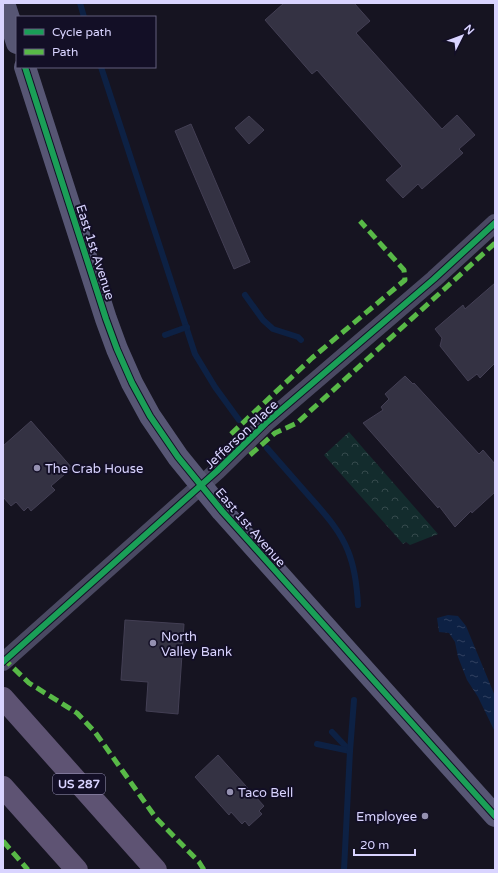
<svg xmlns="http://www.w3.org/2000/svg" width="498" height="873" viewBox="0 0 498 873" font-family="'Varela Round',sans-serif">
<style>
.forest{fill:url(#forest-crowns)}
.water{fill:url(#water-ripples)}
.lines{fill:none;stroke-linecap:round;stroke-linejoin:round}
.stream{stroke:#0d2144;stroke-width:6}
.building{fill:#343243;stroke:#433f54}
.street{stroke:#4a4962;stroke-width:18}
.secondary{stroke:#575674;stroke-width:22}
.primary{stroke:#5e5373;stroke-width:22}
.quiet{stroke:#58b947;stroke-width:5;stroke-dasharray:10 5;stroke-linecap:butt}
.cycleway-casing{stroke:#130f26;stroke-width:8}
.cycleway{stroke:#1a9f57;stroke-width:6}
.poi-dot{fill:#9591b1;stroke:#130f26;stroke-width:1.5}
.labels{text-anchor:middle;stroke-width:4;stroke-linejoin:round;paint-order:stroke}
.shield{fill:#130f26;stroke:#9e99be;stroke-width:1}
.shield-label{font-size:12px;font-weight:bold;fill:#d9d4ff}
.street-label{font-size:13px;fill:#d9d4ff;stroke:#130f26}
.poi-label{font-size:13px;fill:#d9d4ff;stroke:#130f26;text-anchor:start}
</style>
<defs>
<pattern id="forest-crowns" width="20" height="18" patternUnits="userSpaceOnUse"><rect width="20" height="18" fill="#132c2d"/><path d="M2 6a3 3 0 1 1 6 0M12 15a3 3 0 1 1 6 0" fill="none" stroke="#354a4c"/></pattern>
<pattern id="water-ripples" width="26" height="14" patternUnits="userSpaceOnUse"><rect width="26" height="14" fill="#0d2144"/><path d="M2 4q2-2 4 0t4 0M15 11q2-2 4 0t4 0" fill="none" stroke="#304060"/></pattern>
</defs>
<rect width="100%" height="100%" fill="#161421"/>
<!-- forest -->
<path class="forest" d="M 349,432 L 438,534 L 410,545 L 406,542 L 403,544 L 324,455 Z"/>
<!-- water -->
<path class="water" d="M 448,615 L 458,616 L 466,626 L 495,696 L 495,732 L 478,697 L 467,680 L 458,657 L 455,642 L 449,633 L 439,632 L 437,618 Z"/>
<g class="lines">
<!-- stream -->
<g class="stream">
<path d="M 80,3 L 84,17"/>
<path d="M 101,67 L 195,354 L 215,387 L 239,420"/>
<path d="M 245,295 L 263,320 L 273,329 L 298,337 L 301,340"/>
<path d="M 165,335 L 187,327"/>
<path d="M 267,448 C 281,464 295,480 309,496 C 324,513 340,530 348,551 C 355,568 357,586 358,605"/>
<path d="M 332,732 L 349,750"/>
<path d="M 317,744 L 350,751"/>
<path d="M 344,870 L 350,751 L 354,700"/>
</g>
</g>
<!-- building -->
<g class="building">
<path d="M 284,3 L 354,3 L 370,21 L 356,33 L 442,129 L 457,115 L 475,135 L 459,149 L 463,153 L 422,189 L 418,184 L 403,198 L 386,180 L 402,166 L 317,70 L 312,74 L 265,20 Z"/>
<path d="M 249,116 L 264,130 L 249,144 L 235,128 Z"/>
<path d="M 191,124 L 250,262 L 234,269 L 175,131 Z"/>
<path d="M 495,283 L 495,363 L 480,378 L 477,374 L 468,381 L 440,346 L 442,338 L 435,329 L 463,305 L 465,309 Z"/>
<path d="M 405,376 L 413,384 L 414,383 L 479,454 L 483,450 L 495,464 L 495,492 L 472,513 L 471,511 L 455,527 L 439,506 L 438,508 L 363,423 L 383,410 L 381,407 L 389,399 L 385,394 Z"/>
<path d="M 31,421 L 72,468 L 51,486 L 55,490 L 31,511 L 28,507 L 24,511 L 16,502 L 11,506 L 3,497 L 3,446 Z"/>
<path d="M 125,620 L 184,624 L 178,714 L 146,711 L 148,682 L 121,680 Z"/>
<path d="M 218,755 L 264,806 L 259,811 L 262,814 L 249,826 L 245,821 L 242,824 L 231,812 L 229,815 L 195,777 Z"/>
</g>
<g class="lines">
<!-- street -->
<path class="street" d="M 3,662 L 217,471 L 266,423 L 434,279 L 495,223"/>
<!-- secondary -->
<g class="secondary">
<path d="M 4,3 L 17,43"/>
<path d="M 25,67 L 106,319 L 117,349 L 132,383 L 150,416 L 178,457 L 222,511 L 495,816"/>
</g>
<!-- primary -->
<g class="primary">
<path d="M 3,698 L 156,870"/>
<path d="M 3,787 L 77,870"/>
</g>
<!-- quiet -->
<g class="quiet">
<path d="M 231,434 L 312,358 L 405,280 L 404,270 L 360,221"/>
<path d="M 250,455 L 275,433 L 297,423 L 495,243"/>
<path d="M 3,658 L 29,683 L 77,713 L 95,732 L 156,818 L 199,862 L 204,870"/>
<path d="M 3,841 L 28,870"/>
</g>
<defs>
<g id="cycleway">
<path d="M 25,67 L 106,319 L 117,349 L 132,383 L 150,416 L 178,457 L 222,511 L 495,816"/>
<path d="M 3,662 L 217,471 L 266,423 L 434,279 L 495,223"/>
</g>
</defs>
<!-- cycleway casing -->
<use href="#cycleway" class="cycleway-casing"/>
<!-- cycleway -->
<use href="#cycleway" class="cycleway"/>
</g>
<!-- markers -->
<g class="poi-dot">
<circle cx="37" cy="468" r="4"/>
<circle cx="153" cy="643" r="4"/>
<circle cx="230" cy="792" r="4"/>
<circle cx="425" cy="816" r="4"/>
</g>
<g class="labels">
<!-- shield labels -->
<rect class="shield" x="53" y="774" width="52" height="20" rx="3"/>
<g class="shield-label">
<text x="79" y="788">US 287</text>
</g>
<!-- street labels -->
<g class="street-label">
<text transform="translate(96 252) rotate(72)" y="5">East 1st Avenue</text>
<text transform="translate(241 434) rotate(-43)" y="5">Jefferson Place</text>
<text transform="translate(251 527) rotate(49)" y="5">East 1st Avenue</text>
</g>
<!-- poi labels -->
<g class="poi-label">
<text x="45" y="473">The Crab House</text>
<text x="161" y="641">North<tspan x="161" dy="15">Valley Bank</tspan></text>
<text x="238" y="797">Taco Bell</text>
<text x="417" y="821" text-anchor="end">Employee</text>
</g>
</g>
<!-- border -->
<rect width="498" height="873" fill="none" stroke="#d9d4ff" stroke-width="8"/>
<!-- legend -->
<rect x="16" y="16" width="140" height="52" fill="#130f26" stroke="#625e7d"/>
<rect x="24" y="29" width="20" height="6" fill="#1a9f57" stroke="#625e7d"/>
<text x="52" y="36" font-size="12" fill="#d9d4ff">Cycle path</text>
<rect x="24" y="49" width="20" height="6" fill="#58b947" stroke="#625e7d"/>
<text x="52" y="56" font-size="12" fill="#d9d4ff">Path</text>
<!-- north arrow -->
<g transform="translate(462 36) rotate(48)" stroke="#130f26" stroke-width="3" paint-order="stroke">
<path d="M0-3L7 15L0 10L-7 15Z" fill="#d9d4ff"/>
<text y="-6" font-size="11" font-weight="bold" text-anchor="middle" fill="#d9d4ff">N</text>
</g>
<!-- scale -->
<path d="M354 849v6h61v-6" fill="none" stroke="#d9d4ff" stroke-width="2"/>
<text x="360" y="849" font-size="12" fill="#d9d4ff" stroke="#130f26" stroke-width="3" paint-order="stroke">20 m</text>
</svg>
